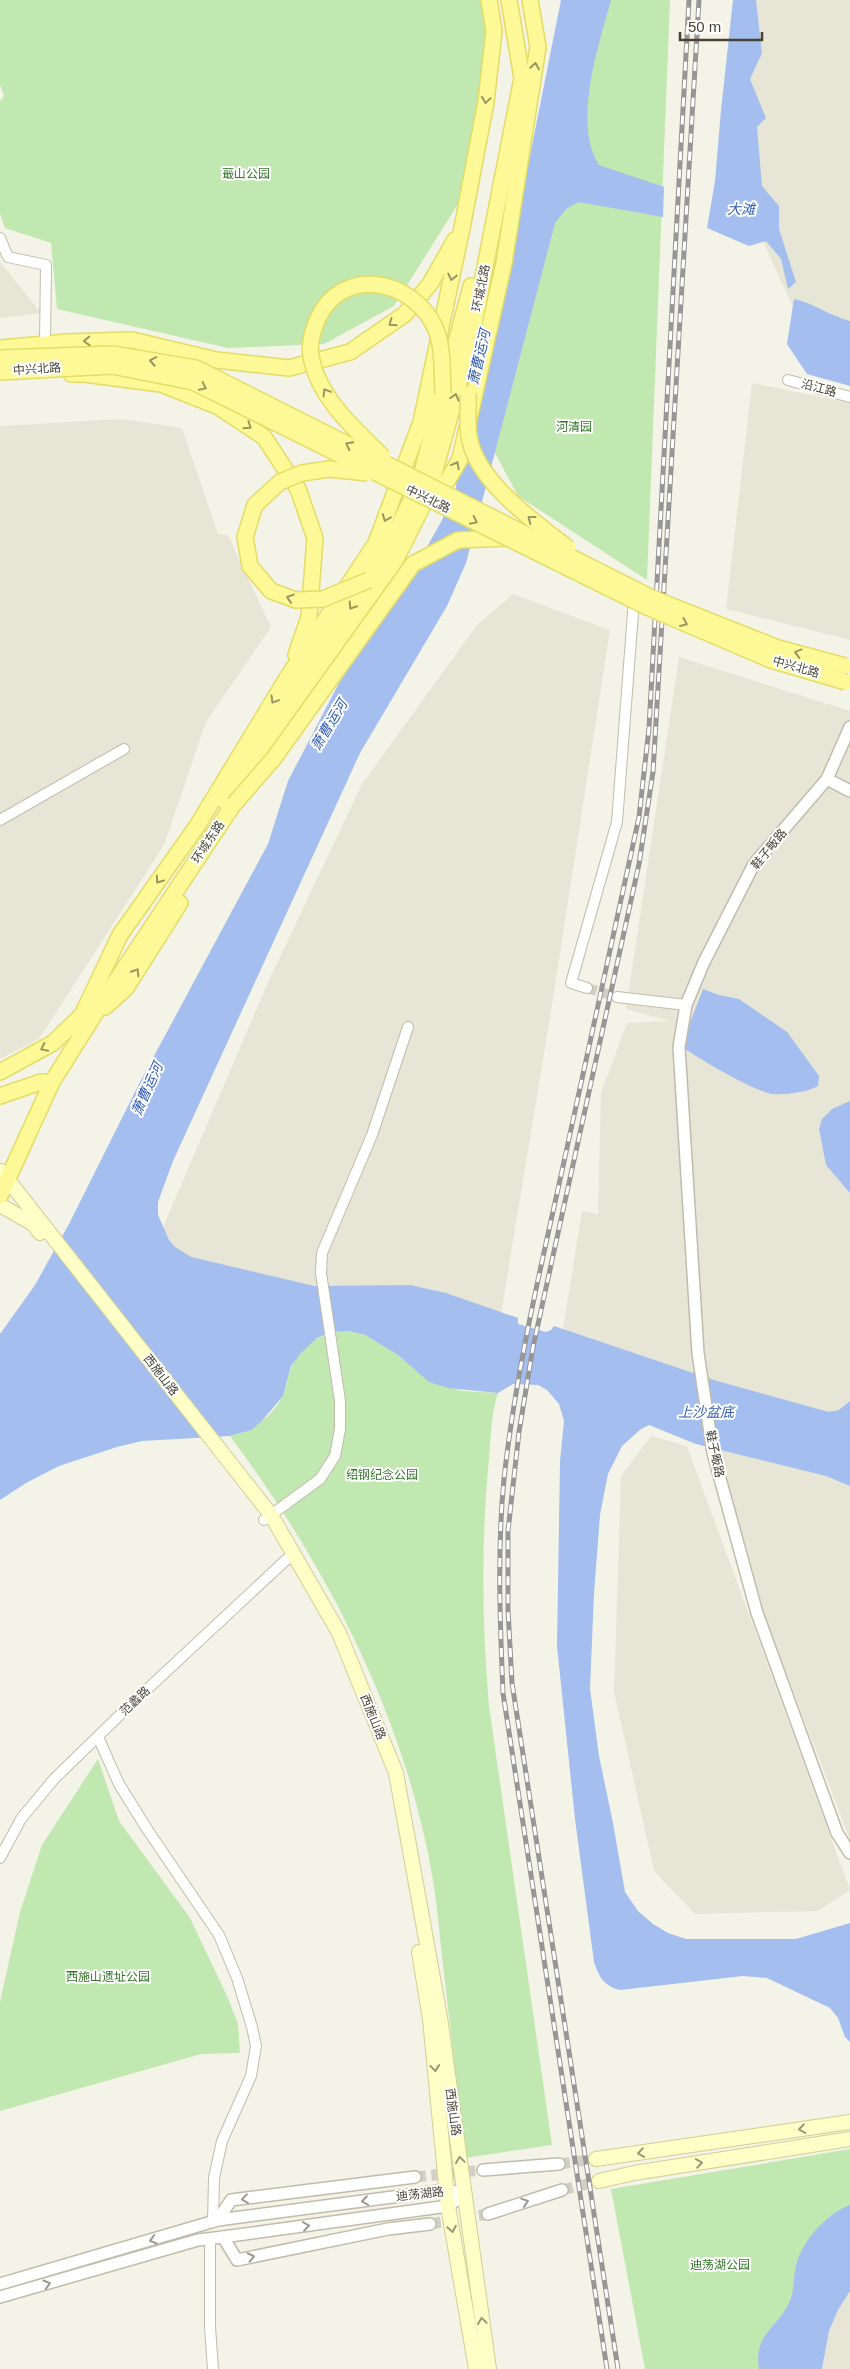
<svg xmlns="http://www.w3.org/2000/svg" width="850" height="2369" viewBox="0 0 850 2369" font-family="Arial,'Noto Sans SC',sans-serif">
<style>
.residential{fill:#e7e6d6}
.green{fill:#c1e8b0}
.water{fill:#a4bef0}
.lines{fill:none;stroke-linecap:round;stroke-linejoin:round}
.minor-tunnel{stroke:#d1d0c4;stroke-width:10;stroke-dasharray:10 5;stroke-linecap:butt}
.tertiary-tunnel{stroke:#d1d0c4;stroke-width:11;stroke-dasharray:11 5.5;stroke-linecap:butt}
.minor-casing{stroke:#bfbdaa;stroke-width:12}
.tertiary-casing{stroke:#bfbdaa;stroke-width:14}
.secondary-casing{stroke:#d0cf95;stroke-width:16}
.primary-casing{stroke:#e3dc66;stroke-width:18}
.minor{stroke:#fff;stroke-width:10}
.tertiary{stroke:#fff;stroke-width:11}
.secondary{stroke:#fefec7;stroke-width:14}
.primary{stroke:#fdf997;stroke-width:15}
.rail-casing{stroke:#969696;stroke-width:5}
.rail{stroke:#fff;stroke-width:3;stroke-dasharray:9;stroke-linecap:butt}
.primary-bridge-casing{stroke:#e3dc66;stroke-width:18;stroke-linecap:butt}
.primary-bridge{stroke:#fdf997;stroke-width:15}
.oneway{stroke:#999562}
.oneway2{stroke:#999877}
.oneway3{stroke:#9a9890}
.labels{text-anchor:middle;stroke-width:4;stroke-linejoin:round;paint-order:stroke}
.park-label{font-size:12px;fill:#34782a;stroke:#fff}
.street-label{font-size:12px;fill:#474436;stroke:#fff}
.water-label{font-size:14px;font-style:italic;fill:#305bb2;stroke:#fff}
</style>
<rect width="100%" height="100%" fill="#f4f3e7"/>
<!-- residential -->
<g class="residential">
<path d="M 756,0 L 850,0 L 850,344 L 809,342 L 740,192 Z"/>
<path d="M 0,262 L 41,313 L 0,318 Z"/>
<path d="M 752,383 L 850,403 L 850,640 L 726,609 Z"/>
<path d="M 121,419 L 182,428 L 218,534 L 228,535 L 271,627 L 206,722 L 164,845 L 39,1039 L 0,1059 L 0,426 Z"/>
<path d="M 513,594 L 610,630 L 552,1005 L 499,1326 L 148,1262 L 270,978 L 362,784 L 477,625 Z"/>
<path d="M 679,657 L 850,711 L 850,1431 L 558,1360 L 582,1211 L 598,1214 L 601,1093 L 627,1023 L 670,1021 L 626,1009 Z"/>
<path d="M 651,1436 L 687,1446 L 850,1890 L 818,1911 L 695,1914 L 654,1871 L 614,1692 L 621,1476 Z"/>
<path d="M 714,1439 L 850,1474 L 850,1840 L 760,1604 Z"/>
<path d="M 850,2291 L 850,2369 L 822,2369 L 829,2331 L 838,2310 Z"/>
</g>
<!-- green -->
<g class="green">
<path d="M 0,0 L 491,0 L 465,193 L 394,306 L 324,344 L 228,348 L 57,309 L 51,243 L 5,228 L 0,214 L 0,101 L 4,96 L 0,85 Z"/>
<path d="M 594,0 L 670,0 L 647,580 L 518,496 L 488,440 Z"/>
<path d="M 349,1331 L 365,1335 L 398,1355 L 430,1382 L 463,1391 L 498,1393 C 491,1413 491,1437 489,1458 C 481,1541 482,1623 489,1706 L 552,2145 L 465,2158 C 458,2096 451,2034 444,1973 C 440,1942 438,1911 433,1880 C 406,1719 327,1566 230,1436 C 252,1432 274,1415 283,1395 C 287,1386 288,1377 291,1368 C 300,1344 324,1331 349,1331 Z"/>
<path d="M 98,1759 L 119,1821 L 190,1918 L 228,1998 L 238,2024 L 240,2053 L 201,2054 L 0,2111 L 0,2002 L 20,1912 L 42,1845 Z"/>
<path d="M 850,2149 L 850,2239 L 781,2369 L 645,2369 L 611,2189 Z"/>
</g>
<!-- water -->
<g class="water">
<path d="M 561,0 L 611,0 C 599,44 572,124 599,165 L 664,187 L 663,217 L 579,202 L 566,209 L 555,223 L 466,563 L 447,606 L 360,753 L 173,1161 L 158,1202 L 158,1215 L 169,1240 L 175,1247 L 191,1257 L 314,1286 L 410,1285 L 446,1293 L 518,1318 L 518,1324 L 546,1332 L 551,1330 L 554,1326 L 717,1381 L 829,1412 L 839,1410 L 850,1401 L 850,1486 L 826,1476 L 696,1444 L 649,1425 L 641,1429 L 622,1446 L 608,1474 L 600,1515 L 594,1593 L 590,1689 L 599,1756 L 613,1823 L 625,1892 L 638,1911 L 653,1924 L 668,1933 L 686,1939 L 796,1939 L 850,1923 L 850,2042 L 845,2037 L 838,2018 L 830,2008 L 767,1978 L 743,1976 L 620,1990 C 604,1986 599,1977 594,1962 L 575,1819 L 557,1646 L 560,1461 L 564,1421 L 559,1404 L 547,1390 L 538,1385 L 513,1384 L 498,1393 L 448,1388 L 429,1382 L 398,1355 L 365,1335 L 349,1331 L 332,1332 L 317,1338 L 301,1353 L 291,1366 L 283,1396 L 261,1422 L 251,1430 L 230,1436 L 142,1441 L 117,1447 L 59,1466 L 26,1483 L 0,1500 L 0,1334 L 35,1285 L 69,1224 L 139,1084 L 268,844 L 288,781 L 339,683 L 402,591 L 441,522 L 456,490 L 457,455 L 508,266 Z"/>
<path d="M 733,0 L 756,0 L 762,53 L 750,79 L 766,118 L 757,127 L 762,186 L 779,206 L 779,229 L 796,282 L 788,289 L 781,259 L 766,241 L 749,246 L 707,228 L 715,181 L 721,110 Z"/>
<path d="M 794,299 C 814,303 830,316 850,321 L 850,386 L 807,374 L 787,344 Z"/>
<path d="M 703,989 L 719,995 L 739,999 L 787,1032 L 819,1076 L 818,1086 C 808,1092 785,1095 773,1094 C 753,1091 701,1060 684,1048 L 691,1020 Z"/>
<path d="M 850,1101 L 850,1193 L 826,1165 L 819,1129 L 822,1119 L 832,1109 Z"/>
<path d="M 850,2205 L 850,2291 L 838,2310 L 829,2331 L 822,2369 L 759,2369 C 754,2334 774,2331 788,2305 C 794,2295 793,2283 795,2271 C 799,2244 824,2215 850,2205 Z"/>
</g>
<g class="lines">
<!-- minor-tunnel -->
<path class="minor-tunnel" d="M 587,988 L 617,997"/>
<!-- tertiary-tunnel -->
<g class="tertiary-tunnel">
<path d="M 559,2164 L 596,2159"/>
<path d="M 415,2177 L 483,2170"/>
<path d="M 562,2190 L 599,2181"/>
<path d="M 430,2224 L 488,2214"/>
</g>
<defs>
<g id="minor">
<path d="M 0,238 L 8,257 L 46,265 L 45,343"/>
<path d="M 788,380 L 850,397"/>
<path d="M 0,820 L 124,749"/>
<path d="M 587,988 L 571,983 L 617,822 L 634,600"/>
<path d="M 617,997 L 686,1005"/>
<path d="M 264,1520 L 320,1479 L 335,1456 L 340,1429 L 340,1401 L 321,1273 L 322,1253 L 372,1135 L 408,1027"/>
<path d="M 98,1737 L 119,1784 L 147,1829 L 219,1935 L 237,1978 L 252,2027 L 256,2046 L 251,2076 L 222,2141 L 214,2178 L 213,2222"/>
<path d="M 0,1858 L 21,1819 L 54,1779 L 126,1709 L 287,1559"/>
<path d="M 210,2239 L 210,2327 L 213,2369"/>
</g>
<g id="tertiary">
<path d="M 850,727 L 827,779 L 754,864 L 704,962 L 686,1005 L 679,1047 L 698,1353 L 713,1453 L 757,1613 L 837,1833 L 850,1853"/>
<path d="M 827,779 L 850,791"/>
<path d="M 483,2170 L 559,2164"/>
<path d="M 488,2214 L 562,2190"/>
<path d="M 218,2220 L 446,2190 L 465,2194"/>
<path d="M 223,2237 L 448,2206 L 465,2194"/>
<path d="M 0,2284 L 218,2220 L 231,2200 L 415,2177"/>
<path d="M 0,2297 L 198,2240 L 223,2237 L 237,2260 L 388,2229 L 430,2224"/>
</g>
<g id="secondary">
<path d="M 1,1171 L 271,1515 L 339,1633 L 396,1773 L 440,2017 L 489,2369"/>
<path d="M 0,1205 L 33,1224 L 40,1233"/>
<path d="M 419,1952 L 430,2019 L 448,2206 L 476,2369"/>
<path d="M 596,2159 L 850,2122"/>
<path d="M 599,2181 L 634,2173 L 850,2139"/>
</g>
<g id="primary">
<path d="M 0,348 L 68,342 L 132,340 L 216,360 L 289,368 L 350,352 L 405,314 L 430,284 L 455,240"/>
<path d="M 71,374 L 84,374 L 161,384 L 217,406 L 264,437 L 298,489 L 315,538 L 309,617 L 296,655"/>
<path d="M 435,502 L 460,459 L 504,263 L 538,47 L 530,0"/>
<path d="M 413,564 L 458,540 L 508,538"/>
<path d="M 255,772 L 392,567 L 428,495 L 470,344 L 522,78 L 509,0"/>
<path d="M 224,801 L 380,562 L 418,487 L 471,286"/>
<path d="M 105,1007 L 126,988 L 180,903"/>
<path d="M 84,1011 L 120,935 L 197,826 L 287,678 L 376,543 L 421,422 L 462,228 L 486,102 L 494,31 L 489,0"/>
<path d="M 0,1072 L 53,1043 L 81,1016"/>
<path d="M 0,1096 L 41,1082 L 52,1082"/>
<path d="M 0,1196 L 52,1082 L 108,993 L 241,793"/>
</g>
</defs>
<!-- minor casing -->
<use href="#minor" class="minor-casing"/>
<!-- tertiary casing -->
<use href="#tertiary" class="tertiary-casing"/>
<!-- secondary casing -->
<use href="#secondary" class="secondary-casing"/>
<!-- primary casing -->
<use href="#primary" class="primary-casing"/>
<!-- minor -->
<use href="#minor" class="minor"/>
<!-- tertiary -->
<use href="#tertiary" class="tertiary"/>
<!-- secondary -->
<use href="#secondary" class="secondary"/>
<!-- primary -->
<use href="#primary" class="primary"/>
<defs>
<g id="rail">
<path d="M 607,2369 L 503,1693 C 500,1622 497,1550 504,1479 C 515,1378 538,1279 560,1180 C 586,1059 613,938 639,817 L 649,728 L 689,0"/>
<path d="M 618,2369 L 512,1683 L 508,1610 L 508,1531 L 519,1432 L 533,1347 L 639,864 L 653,772 L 699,0"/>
</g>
</defs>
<!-- rail casing -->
<use href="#rail" class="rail-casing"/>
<!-- rail -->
<use href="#rail" class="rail"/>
<defs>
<g id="primary-bridge">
<path d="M 0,358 L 113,354 L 196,368 L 652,598 L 778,648 L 845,666"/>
<path d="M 0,372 L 112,366 L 193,382 L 647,607 L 771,660 L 846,682"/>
<path d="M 468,394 C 469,409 466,427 470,441 C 479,483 536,523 568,548"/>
<path d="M 383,457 C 355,429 319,399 311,357 C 309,346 312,333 316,323 C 342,257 429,283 440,344 C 443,360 442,378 443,394"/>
<path d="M 368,473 L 329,469 L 302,473 L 280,482 L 255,505 L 245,537 L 250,566 L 271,591 L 296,600 L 323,599 L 369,580"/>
<path d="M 234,804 L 274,758 L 413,564"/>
</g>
</defs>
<!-- primary-bridge casing -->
<use href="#primary-bridge" class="primary-bridge-casing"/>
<!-- primary-bridge -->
<use href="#primary-bridge" class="primary-bridge"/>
</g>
<!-- one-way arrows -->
<defs><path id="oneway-chevron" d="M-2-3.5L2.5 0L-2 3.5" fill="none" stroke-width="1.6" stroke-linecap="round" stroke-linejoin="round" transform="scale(1.25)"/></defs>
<g class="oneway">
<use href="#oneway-chevron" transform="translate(535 66) rotate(-81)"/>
<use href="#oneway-chevron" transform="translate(486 100) rotate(98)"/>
<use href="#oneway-chevron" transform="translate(452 277) rotate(102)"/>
<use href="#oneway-chevron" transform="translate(392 323) rotate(145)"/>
<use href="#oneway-chevron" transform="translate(87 341) rotate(178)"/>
<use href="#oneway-chevron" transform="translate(153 361) rotate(-170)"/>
<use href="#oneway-chevron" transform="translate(203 387) rotate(26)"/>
<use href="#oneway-chevron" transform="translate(326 392) rotate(-121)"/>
<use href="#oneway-chevron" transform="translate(455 397) rotate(-74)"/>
<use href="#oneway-chevron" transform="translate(248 426) rotate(34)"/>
<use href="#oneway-chevron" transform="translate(349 445) rotate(-153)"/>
<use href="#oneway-chevron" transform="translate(456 465) rotate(-62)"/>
<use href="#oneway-chevron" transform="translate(386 518) rotate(111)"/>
<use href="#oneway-chevron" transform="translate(531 519) rotate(-143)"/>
<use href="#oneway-chevron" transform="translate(474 521) rotate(26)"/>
<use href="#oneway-chevron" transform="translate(290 598) rotate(-162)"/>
<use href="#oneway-chevron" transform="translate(352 606) rotate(123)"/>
<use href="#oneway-chevron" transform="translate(684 623) rotate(23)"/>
<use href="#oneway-chevron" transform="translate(798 653) rotate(-165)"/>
<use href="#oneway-chevron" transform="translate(274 700) rotate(121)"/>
<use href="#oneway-chevron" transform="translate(159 880) rotate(125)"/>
<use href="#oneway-chevron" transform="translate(136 972) rotate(-58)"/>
<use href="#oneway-chevron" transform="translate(44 1048) rotate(154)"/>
</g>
<g class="oneway2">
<use href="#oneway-chevron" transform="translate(435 2068) rotate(85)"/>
<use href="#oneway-chevron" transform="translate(802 2129) rotate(172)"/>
<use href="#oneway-chevron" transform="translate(641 2153) rotate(172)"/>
<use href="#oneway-chevron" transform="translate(460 2160) rotate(-98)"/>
<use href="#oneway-chevron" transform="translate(699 2163) rotate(-9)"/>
<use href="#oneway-chevron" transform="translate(452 2229) rotate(80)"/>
<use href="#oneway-chevron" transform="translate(482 2321) rotate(-98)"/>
</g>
<g class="oneway3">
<use href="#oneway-chevron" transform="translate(245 2199) rotate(173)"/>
<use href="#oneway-chevron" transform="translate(365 2201) rotate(172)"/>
<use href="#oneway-chevron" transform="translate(525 2202) rotate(-18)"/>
<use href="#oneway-chevron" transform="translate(306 2226) rotate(-8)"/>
<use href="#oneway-chevron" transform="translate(153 2240) rotate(164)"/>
<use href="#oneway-chevron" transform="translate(251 2257) rotate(-12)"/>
<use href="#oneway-chevron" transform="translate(47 2284) rotate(-16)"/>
</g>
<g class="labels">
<!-- park labels -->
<g class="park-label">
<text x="246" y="178">蕺山公园</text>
<text x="574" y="431">河清园</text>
<text x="382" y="1479">绍钢纪念公园</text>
<text x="108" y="1981">西施山遗址公园</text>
<text x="720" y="2269">迪荡湖公园</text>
</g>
<!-- street labels -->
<g class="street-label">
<text transform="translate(481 288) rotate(-79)" y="4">环城北路</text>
<text transform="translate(37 369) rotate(-4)" y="4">中兴北路</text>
<text transform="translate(819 388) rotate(15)" y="4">沿江路</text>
<text transform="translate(428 499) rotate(26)" y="4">中兴北路</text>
<text transform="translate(796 667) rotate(16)" y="4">中兴北路</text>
<text transform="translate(208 842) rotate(-56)" y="4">环城东路</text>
<text transform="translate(769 849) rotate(-51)" y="4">鞋子畈路</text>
<text transform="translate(161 1375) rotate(52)" y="4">西施山路</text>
<text transform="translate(715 1454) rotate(78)" y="4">鞋子畈路</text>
<text transform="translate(135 1701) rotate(-43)" y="4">范蠡路</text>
<text transform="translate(373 1717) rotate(68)" y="4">西施山路</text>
<text transform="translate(453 2112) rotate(82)" y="4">西施山路</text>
<text transform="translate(420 2194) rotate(-6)" y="4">迪荡湖路</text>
</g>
<!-- water labels -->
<g class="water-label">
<text x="741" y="214">大滩</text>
<text transform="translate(479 357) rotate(-77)" y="5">萧曹运河</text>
<text transform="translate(329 725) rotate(-59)" y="5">萧曹运河</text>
<text transform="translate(147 1089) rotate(-66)" y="5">萧曹运河</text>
<text x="706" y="1417">上沙盆底</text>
</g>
</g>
<!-- scale -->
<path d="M680 32v8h82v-8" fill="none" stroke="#474436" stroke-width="2.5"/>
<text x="688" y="32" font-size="15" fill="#474436" stroke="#ffffff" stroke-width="4" paint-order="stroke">50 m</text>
</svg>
